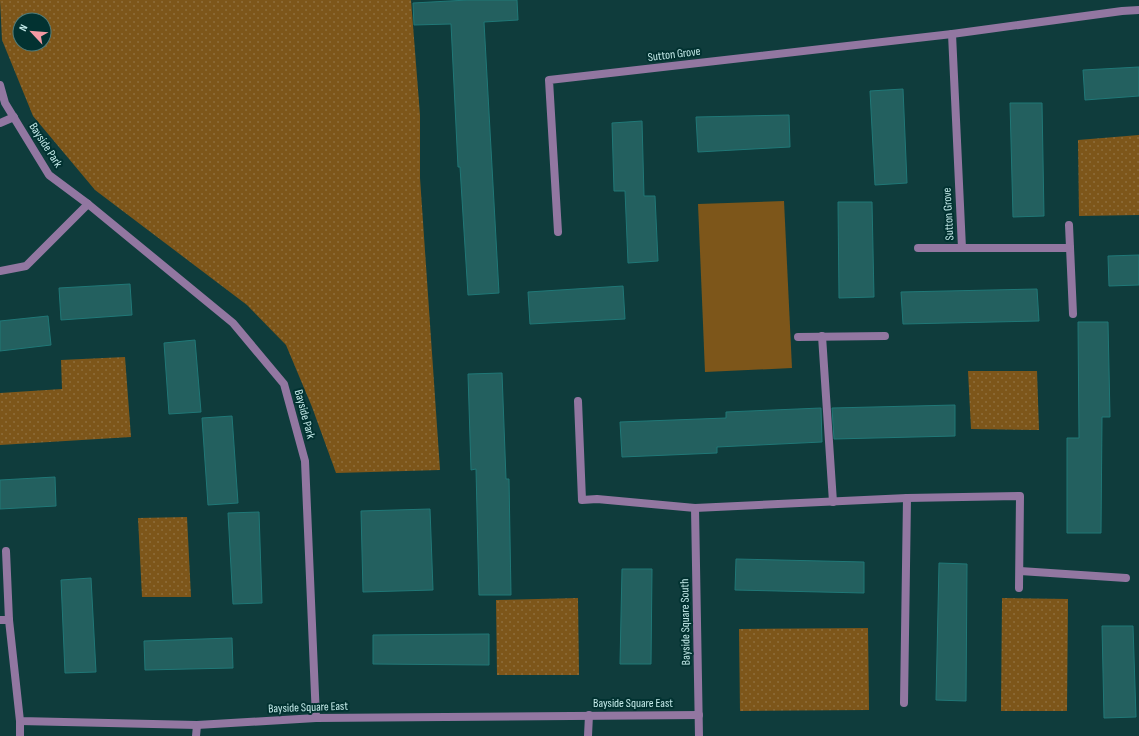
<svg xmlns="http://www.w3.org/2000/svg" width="1139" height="736" viewBox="0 0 1139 736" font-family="'Sofia Sans Condensed',sans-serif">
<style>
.grass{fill:url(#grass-dots);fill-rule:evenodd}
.green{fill:#7d561a}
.building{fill:#23605f;stroke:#207877}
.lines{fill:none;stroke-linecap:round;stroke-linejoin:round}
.service{stroke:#9277a1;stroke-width:8}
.minor{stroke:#9277a1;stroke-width:8}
.labels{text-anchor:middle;stroke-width:4;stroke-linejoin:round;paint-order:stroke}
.street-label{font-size:12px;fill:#c5ebea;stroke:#023231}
</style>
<defs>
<pattern id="grass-dots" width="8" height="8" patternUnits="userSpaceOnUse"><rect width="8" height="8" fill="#7d561a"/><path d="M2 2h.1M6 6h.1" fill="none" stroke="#8e6e3b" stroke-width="1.8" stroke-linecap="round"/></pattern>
</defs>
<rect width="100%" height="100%" fill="#0f3c3c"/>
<!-- grass -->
<g class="grass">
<path d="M 0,0 L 411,0 L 420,115 L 420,178 L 440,470 L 336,473 L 312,407 L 286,345 L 247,305 L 95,190 L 33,116 L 2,40 ZM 20,20 L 44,20 L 44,44 L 20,44 Z"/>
<path d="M 1139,135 L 1139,215 L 1079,216 L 1078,140 Z"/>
<path d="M 125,357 L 131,437 L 0,445 L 0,393 L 62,389 L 61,360 Z"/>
<path d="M 968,371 L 1037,371 L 1039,430 L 971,429 Z"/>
<path d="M 187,517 L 191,597 L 142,597 L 138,518 Z"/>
<path d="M 578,598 L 579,675 L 497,675 L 496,600 Z"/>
<path d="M 1002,598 L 1068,599 L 1067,711 L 1001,711 Z"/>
<path d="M 868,628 L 869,710 L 740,711 L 739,629 Z"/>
</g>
<!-- green -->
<path class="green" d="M 784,201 L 792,368 L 705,372 L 698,204 Z"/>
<!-- building -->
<g class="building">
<path d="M 468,0 L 517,0 L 518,20 L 484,22 L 499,293 L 468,295 L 460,167 L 458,167 L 451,24 L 414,25 L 413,3 Z"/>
<path d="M 1139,67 L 1139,96 L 1085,100 L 1083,70 Z"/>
<path d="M 903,89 L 907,183 L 875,185 L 870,91 Z"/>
<path d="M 1010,103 L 1042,103 L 1044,216 L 1013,217 Z"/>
<path d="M 789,115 L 790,147 L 698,152 L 696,117 Z"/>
<path d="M 642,121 L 644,196 L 655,196 L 658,261 L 628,263 L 625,191 L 614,191 L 612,123 Z"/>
<path d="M 838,202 L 872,202 L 874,297 L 839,298 Z"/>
<path d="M 1139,255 L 1139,285 L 1109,286 L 1108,256 Z"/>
<path d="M 130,284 L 132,315 L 61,320 L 59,288 Z"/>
<path d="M 623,286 L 625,319 L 530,324 L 528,292 Z"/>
<path d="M 1037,289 L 1039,321 L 903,324 L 901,292 Z"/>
<path d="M 48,316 L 51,345 L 0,351 L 0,321 Z"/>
<path d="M 1078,322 L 1108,322 L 1110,417 L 1102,417 L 1101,533 L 1067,533 L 1067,438 L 1079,438 Z"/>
<path d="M 195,340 L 201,412 L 169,414 L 164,343 Z"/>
<path d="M 502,373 L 506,479 L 509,479 L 511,595 L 479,595 L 476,469 L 471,470 L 468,374 Z"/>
<path d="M 955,405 L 955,436 L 834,439 L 832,408 Z"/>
<path d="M 821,408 L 822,442 L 717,447 L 717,453 L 622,457 L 620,422 L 726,418 L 726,412 Z"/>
<path d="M 232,416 L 238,503 L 208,505 L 202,418 Z"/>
<path d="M 55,477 L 56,506 L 0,509 L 0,480 Z"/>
<path d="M 430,509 L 433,590 L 363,592 L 361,511 Z"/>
<path d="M 259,512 L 262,603 L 233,604 L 228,513 Z"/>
<path d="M 736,559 L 864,562 L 864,593 L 735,590 Z"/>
<path d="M 939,563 L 967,564 L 966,701 L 936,700 Z"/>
<path d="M 622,569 L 652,569 L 651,664 L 620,664 Z"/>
<path d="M 91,578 L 96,672 L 65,673 L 61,580 Z"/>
<path d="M 1102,626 L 1133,626 L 1136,717 L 1104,718 Z"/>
<path d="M 489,634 L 489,665 L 373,664 L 373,635 Z"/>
<path d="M 232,638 L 233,668 L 145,670 L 144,641 Z"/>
</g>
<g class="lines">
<!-- service -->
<g class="service">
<path d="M 0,123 L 14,117"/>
<path d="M 1069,225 L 1073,314"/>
<path d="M 822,336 L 833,502"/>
<path d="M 798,337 L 885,336"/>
<path d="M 1020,571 L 1126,578"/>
<path d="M 20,721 L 20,736"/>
<path d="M 588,736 L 589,715"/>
</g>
<!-- minor -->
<g class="minor">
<path d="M 952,34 L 962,248"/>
<path d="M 0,85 L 5,103 L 49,175 L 88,204 L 233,323 L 284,384 L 305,461 L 316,718"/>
<path d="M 558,232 L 549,80 L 952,34 L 1122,11 L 1139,10"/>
<path d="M 918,248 L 1070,248"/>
<path d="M 0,271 L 26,266 L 88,204"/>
<path d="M 578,401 L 582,500 L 597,499 L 695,508 L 907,498 L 1020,496 L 1019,588"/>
<path d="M 695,508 L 699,736"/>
<path d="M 6,551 L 9,620 L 20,721 L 197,725 L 316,718 L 699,715"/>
<path d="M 0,620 L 9,620"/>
<path d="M 904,703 L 907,498"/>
<path d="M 196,736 L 197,725"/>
</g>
</g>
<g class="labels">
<!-- street labels -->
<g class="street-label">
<text transform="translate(674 54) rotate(-7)" y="4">Sutton Grove</text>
<text transform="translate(46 145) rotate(57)" y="4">Bayside Park</text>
<text transform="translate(948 214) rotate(-93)" y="4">Sutton Grove</text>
<text transform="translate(305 414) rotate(75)" y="4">Bayside Park</text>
<text transform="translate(685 622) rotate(-91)" y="4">Bayside Square South</text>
<text x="633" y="707">Bayside Square East</text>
<text transform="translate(308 707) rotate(-2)" y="4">Bayside Square East</text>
</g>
</g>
<!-- north arrow -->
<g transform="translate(32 32) rotate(296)"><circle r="19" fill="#023231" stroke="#507c7b"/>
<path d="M0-3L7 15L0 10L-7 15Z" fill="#f49aa3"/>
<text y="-6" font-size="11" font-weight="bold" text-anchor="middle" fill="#c5ebea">N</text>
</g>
</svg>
